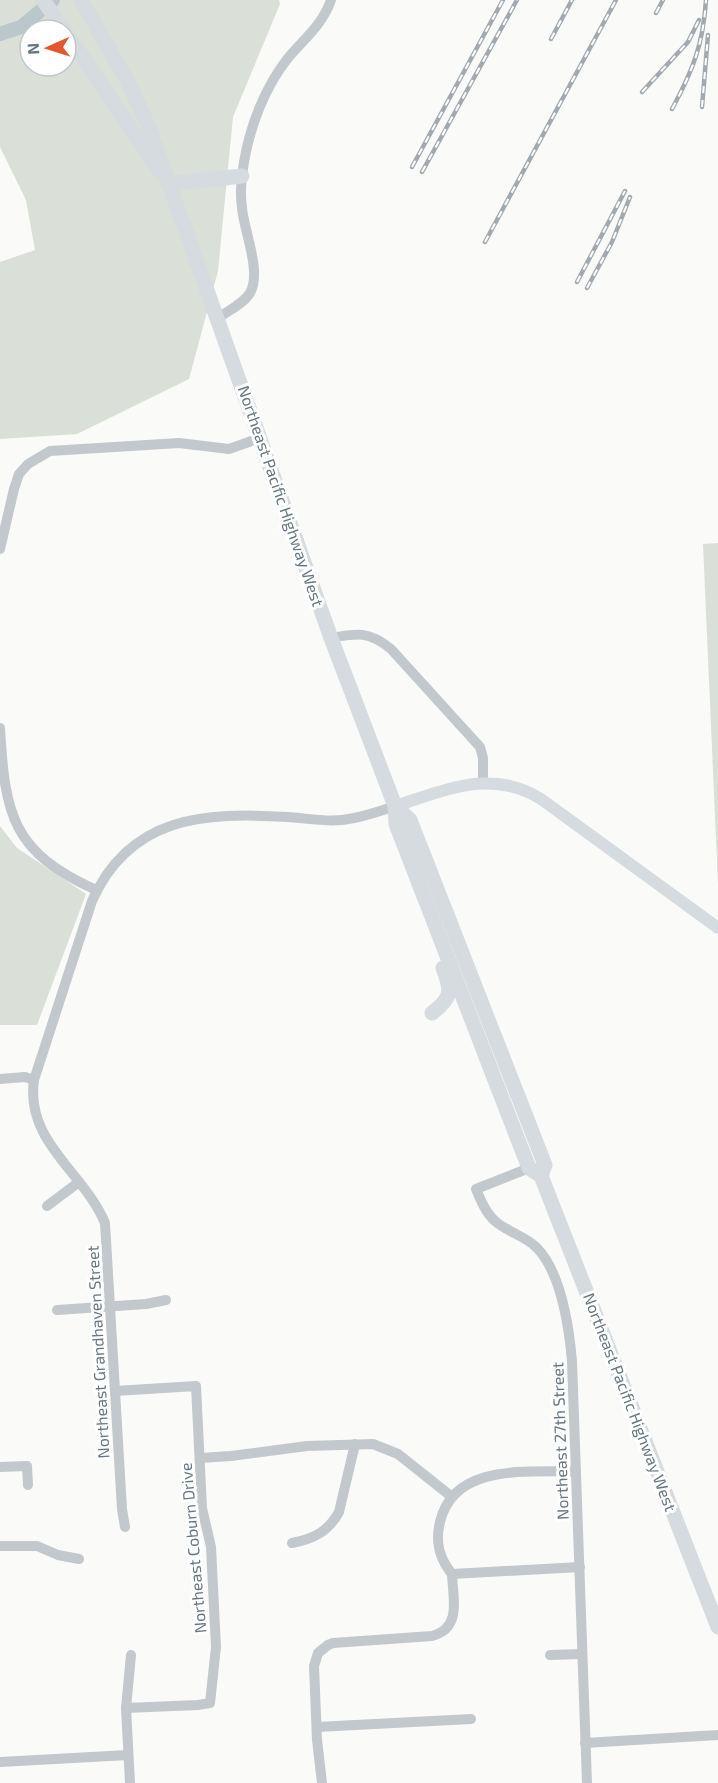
<svg xmlns="http://www.w3.org/2000/svg" width="718" height="1783" viewBox="0 0 718 1783" font-family="'Exo 2',sans-serif">
<style>
.green{fill:#dadfd7;fill-rule:evenodd}
.lines{fill:none;stroke-linecap:round;stroke-linejoin:round}
.river{stroke:#bbc7cb;stroke-width:14}
.minor{stroke:#c3c8cc;stroke-width:10}
.major{stroke:#d6dbdf;stroke-width:12}
.highway{stroke:#d6dbdf;stroke-width:15}
.rail-casing{stroke:#a2aab0;stroke-width:4.5}
.rail{stroke:#fff;stroke-width:2;stroke-dasharray:7;stroke-linecap:butt}
.labels{text-anchor:middle;stroke-width:6;stroke-linejoin:round;paint-order:stroke}
.street-label{font-size:16px;fill:#657683;stroke:#fff}
</style>
<rect width="100%" height="100%" fill="#fafaf8"/>
<!-- green -->
<g class="green">
<path d="M 0,0 L 279,0 L 280,4 L 233,117 L 218,271 L 189,379 L 77,434 L 0,439 L 0,262 L 35,250 L 26,200 L 0,147 ZM 30,30 L 66,30 L 66,66 L 30,66 Z"/>
<path d="M 718,543 L 718,884 L 703,544 Z"/>
<path d="M 0,826 L 17,848 L 86,894 L 37,1025 L 0,1025 Z"/>
</g>
<g class="lines">
<!-- river -->
<path class="river" d="M 0,34 L 21,27 L 53,0"/>
<!-- minor -->
<g class="minor">
<path d="M 218,318 C 228,311 243,304 250,293 C 262,272 244,231 242,208 C 240,193 241,177 244,162 C 250,126 265,87 288,58 C 304,39 323,24 331,0"/>
<path d="M 0,549 L 14,489 L 19,474 L 28,464 L 50,451 L 179,443 L 229,449 L 260,438"/>
<path d="M 331,638 C 357,633 369,631 391,649 L 480,747 L 483,758 L 483,783"/>
<path d="M 0,728 C 5,815 12,852 96,890"/>
<path d="M 0,1079 L 25,1077 L 34,1080"/>
<path d="M 529,1168 L 476,1189 C 481,1201 486,1213 495,1221 C 507,1232 526,1236 537,1248 C 562,1274 569,1327 572,1361 L 587,1783"/>
<path d="M 47,1206 L 79,1182"/>
<path d="M 57,1310 L 146,1304 L 166,1300"/>
<path d="M 115,1391 L 196,1386 L 202,1508 L 211,1547 L 216,1647 L 210,1703 L 198,1705 L 126,1708"/>
<path d="M 200,1458 L 231,1456 L 307,1446 L 373,1444 L 398,1454 L 452,1497"/>
<path d="M 0,1467 L 27,1466 L 28,1485"/>
<path d="M 125,1527 L 122,1509 L 105,1223 C 84,1172 25,1142 34,1080 L 92,901 C 130,816 204,812 287,817 C 305,818 323,822 342,820 C 360,818 378,812 395,806"/>
<path d="M 292,1543 C 313,1539 328,1532 339,1512 L 355,1444"/>
<path d="M 0,1546 L 37,1546 L 58,1555 L 79,1559"/>
<path d="M 452,1574 C 439,1558 435,1542 440,1522 C 454,1462 529,1473 576,1471"/>
<path d="M 452,1574 L 580,1567"/>
<path d="M 550,1655 L 582,1654"/>
<path d="M 317,1727 L 471,1719"/>
<path d="M 585,1743 L 718,1735"/>
<path d="M 0,1762 L 128,1755"/>
<path d="M 130,1783 L 126,1708 L 131,1655"/>
<path d="M 322,1783 L 317,1740 L 314,1666 L 318,1653 L 328,1645 L 333,1643 L 432,1636 C 462,1628 453,1599 452,1574"/>
</g>
<!-- major -->
<path class="major" d="M 395,806 C 446,790 491,768 541,799 L 718,928"/>
<!-- highway -->
<g class="highway">
<path d="M 43,0 L 64,30"/>
<path d="M 81,0 L 128,82 L 148,125 L 331,638 L 395,806 L 396,824 L 529,1168 L 541,1176 L 543,1181 L 718,1627"/>
<path d="M 66,33 L 160,172"/>
<path d="M 168,184 L 242,176"/>
<path d="M 395,806 L 410,820 L 545,1165 L 541,1176"/>
<path d="M 432,1013 C 452,998 452,991 443,968"/>
</g>
<defs>
<g id="rail">
<path d="M 656,13 L 663,0"/>
<path d="M 551,39 L 572,0"/>
<path d="M 642,92 L 688,42 L 699,20"/>
<path d="M 702,107 L 708,35"/>
<path d="M 672,109 C 693,70 703,45 706,0"/>
<path d="M 412,167 L 503,0"/>
<path d="M 422,172 L 517,0"/>
<path d="M 485,242 L 616,0"/>
<path d="M 577,282 L 625,191"/>
<path d="M 587,288 L 612,242 L 630,197"/>
</g>
</defs>
<!-- rail casing -->
<use href="#rail" class="rail-casing"/>
<!-- rail -->
<use href="#rail" class="rail"/>
</g>
<g class="labels">
<!-- street labels -->
<g class="street-label">
<text transform="translate(281 496) rotate(71)" y="6">Northeast Pacific Highway West</text>
<text transform="translate(98 1352) rotate(-93)" y="6">Northeast Grandhaven Street</text>
<text transform="translate(630 1402) rotate(69)" y="6">Northeast Pacific Highway West</text>
<text transform="translate(560 1441) rotate(-92)" y="6">Northeast 27th Street</text>
<text transform="translate(193 1548) rotate(-95)" y="6">Northeast Coburn Drive</text>
</g>
</g>
<!-- north arrow -->
<g transform="translate(48 48) rotate(267)"><circle r="28" fill="#ffffff" stroke="#c1c8cd" stroke-width="1.5"/>
<path d="M0-4.5L10 22L0 15L-10 22Z" fill="#e4572e"/>
<text y="-9" font-size="16" font-weight="bold" text-anchor="middle" fill="#657683">N</text>
</g>
</svg>
